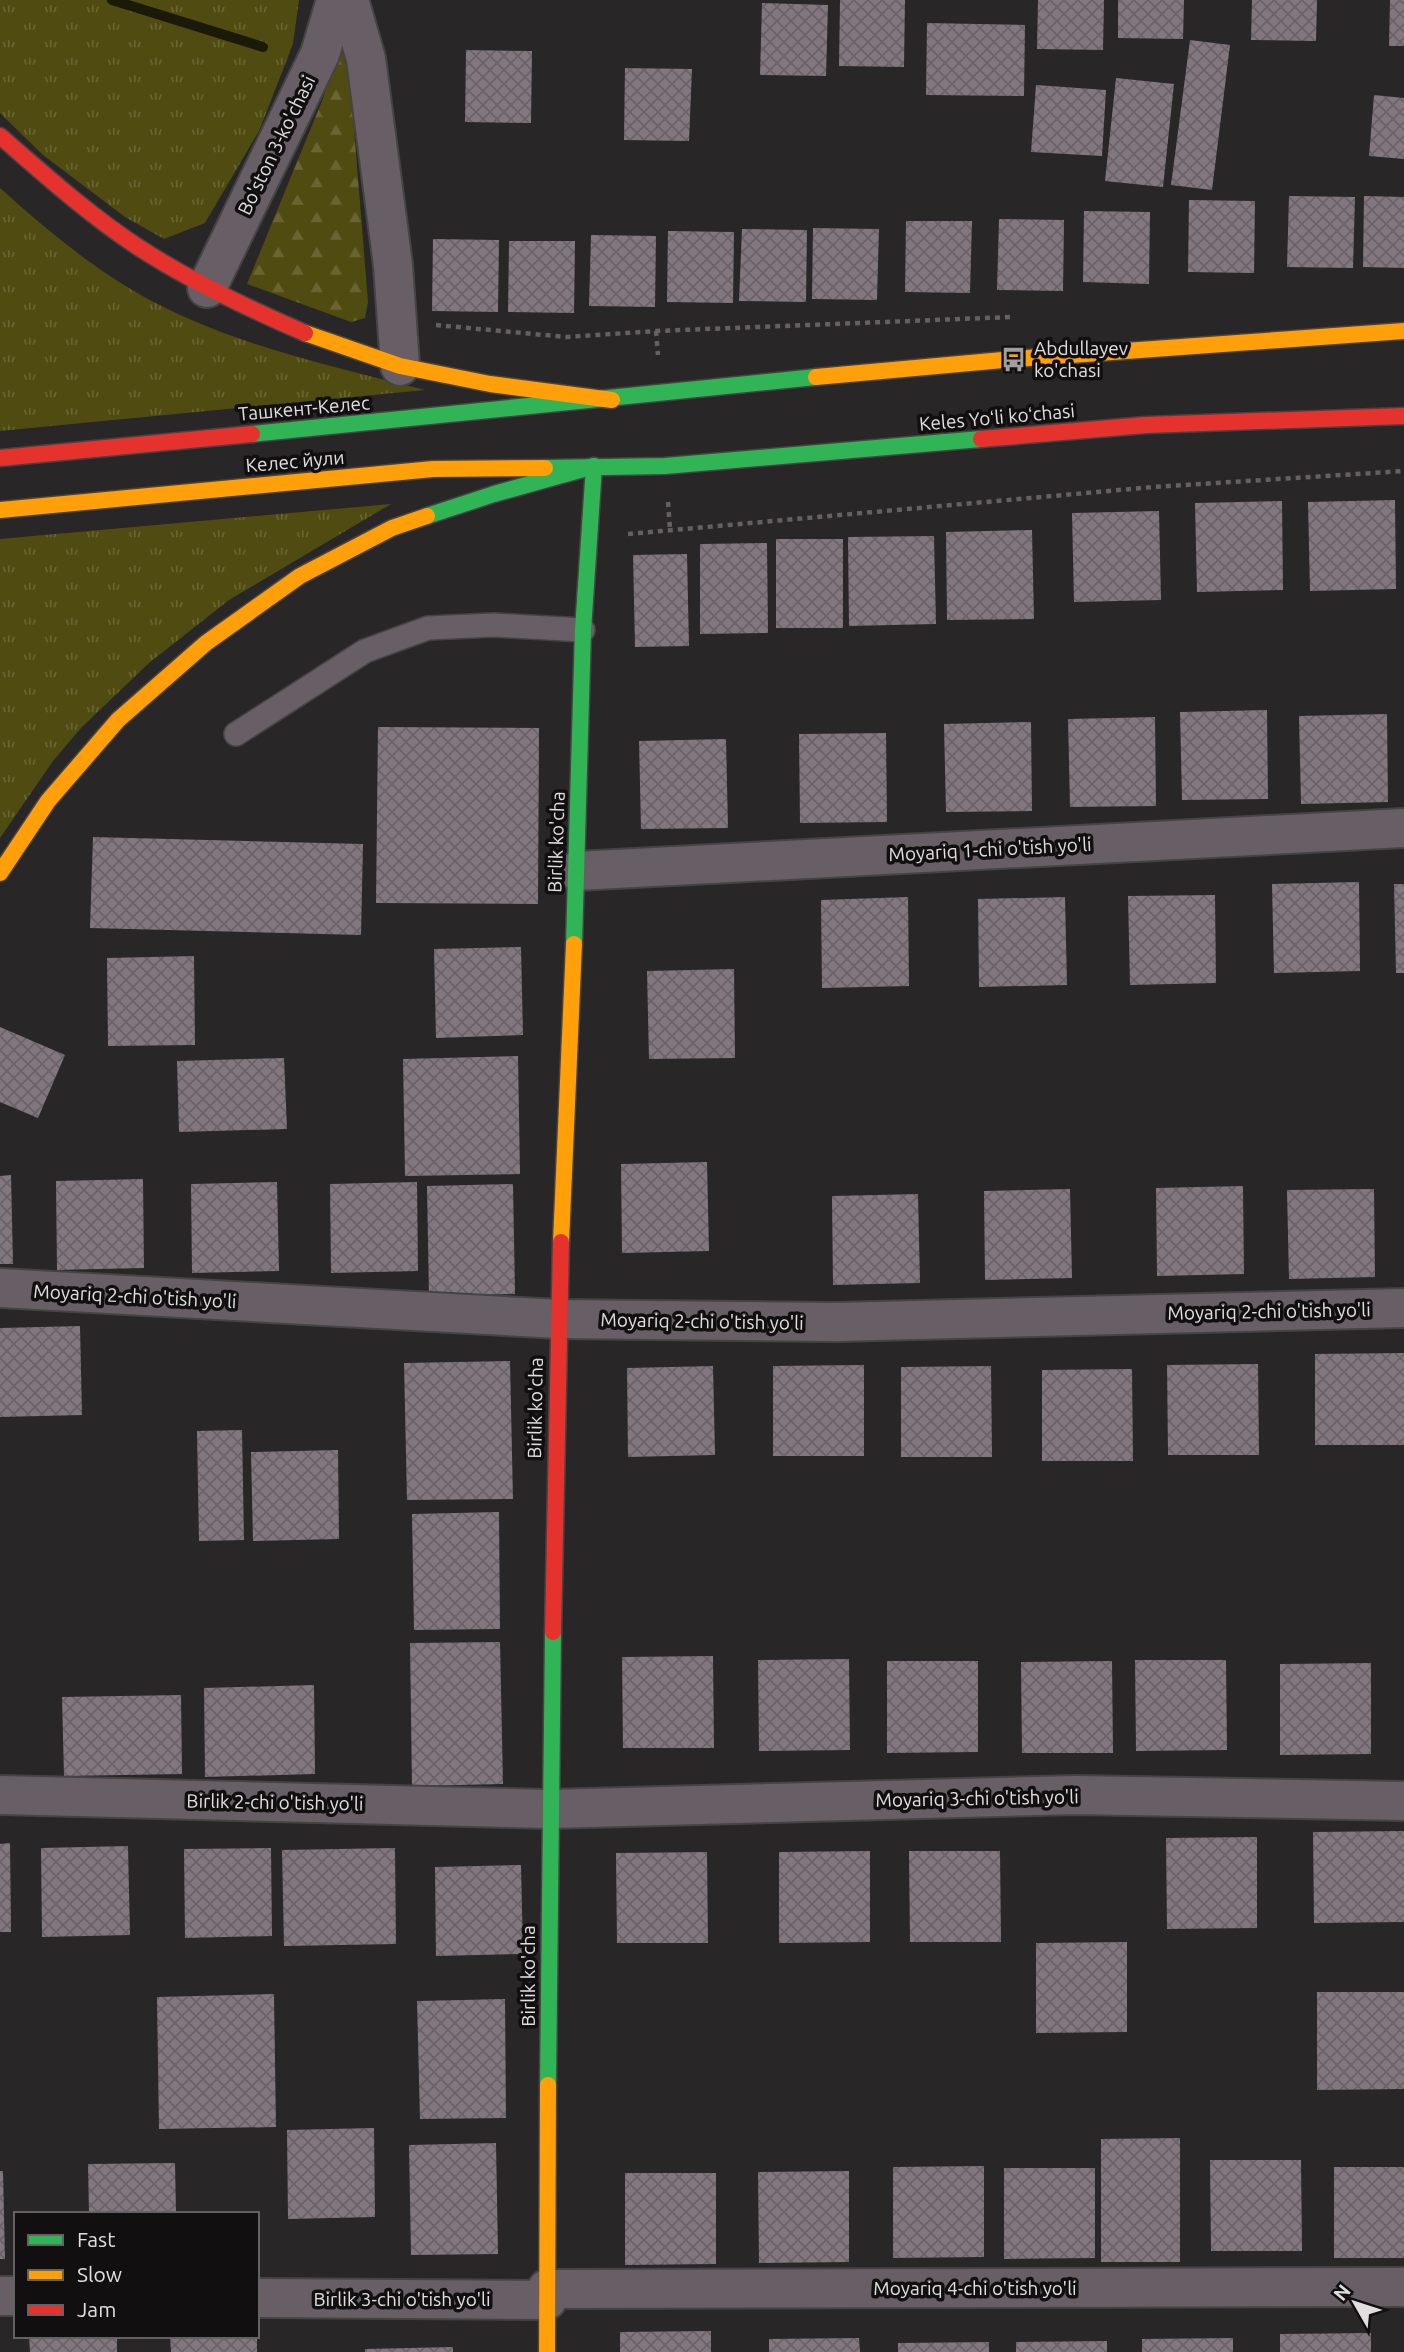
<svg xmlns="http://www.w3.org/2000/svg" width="1404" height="2352" viewBox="0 0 1404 2352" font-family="Ubuntu,sans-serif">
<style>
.grass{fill:url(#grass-tufts)}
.forest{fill:url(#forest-firs)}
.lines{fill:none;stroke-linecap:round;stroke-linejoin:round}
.stream{stroke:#1b1907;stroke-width:10}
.building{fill:url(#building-cross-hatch)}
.lane-casing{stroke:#464345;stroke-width:26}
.street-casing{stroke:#464345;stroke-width:42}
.fast-casing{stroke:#464345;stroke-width:19}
.slow-casing{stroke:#464345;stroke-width:19}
.jam-casing{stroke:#464345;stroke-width:19}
.path{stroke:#646063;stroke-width:4.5;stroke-dasharray:5 5;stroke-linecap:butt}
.lane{stroke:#675f65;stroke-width:23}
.street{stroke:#675f65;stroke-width:38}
.fast{stroke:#30b455;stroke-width:16}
.slow{stroke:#ff9f0a;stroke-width:16}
.jam{stroke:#e5322d;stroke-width:16}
.labels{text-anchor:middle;stroke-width:7;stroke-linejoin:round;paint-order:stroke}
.street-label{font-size:19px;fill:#e1dee0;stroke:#110f10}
.poi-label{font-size:19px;fill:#e1dee0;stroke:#110f10;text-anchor:start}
</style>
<defs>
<pattern id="grass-tufts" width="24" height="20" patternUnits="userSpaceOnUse" patternTransform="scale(1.75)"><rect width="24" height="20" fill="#504b10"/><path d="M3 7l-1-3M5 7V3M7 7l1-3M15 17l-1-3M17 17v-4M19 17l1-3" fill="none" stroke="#696432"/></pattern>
<pattern id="forest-firs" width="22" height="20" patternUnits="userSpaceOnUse" patternTransform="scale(1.75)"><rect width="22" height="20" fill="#504b10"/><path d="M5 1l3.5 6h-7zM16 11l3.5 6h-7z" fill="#696432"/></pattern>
<pattern id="building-cross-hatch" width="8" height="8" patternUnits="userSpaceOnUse" patternTransform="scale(1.75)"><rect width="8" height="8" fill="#82767f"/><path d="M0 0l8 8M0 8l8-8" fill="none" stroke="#696267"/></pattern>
</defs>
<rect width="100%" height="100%" fill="#282627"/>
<!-- grass -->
<g class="grass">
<path d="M 0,0 L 299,0 L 293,44 L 259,131 L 205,223 L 164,239 L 125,217 L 43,155 L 0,113 Z"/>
<path d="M 0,188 C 37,221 74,253 116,280 C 209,340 319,363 425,390 L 0,431 Z"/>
<path d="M 391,504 L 229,600 L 149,663 L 81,728 L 53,761 L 0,838 L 0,539 Z"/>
</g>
<!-- forest -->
<path class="forest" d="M 338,53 L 348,54 L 368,302 L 365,318 L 351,322 L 247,284 L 322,101 Z"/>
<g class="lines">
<!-- stream -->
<path class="stream" d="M 112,0 L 263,47"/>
</g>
<!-- building -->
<g class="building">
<path d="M 840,0 L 905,0 L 904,67 L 839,66 Z"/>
<path d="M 1038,0 L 1104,0 L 1103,50 L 1037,49 Z"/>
<path d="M 1118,0 L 1184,0 L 1183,39 L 1118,38 Z"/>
<path d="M 1252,0 L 1317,0 L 1316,41 L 1251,40 Z"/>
<path d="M 1390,0 L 1404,0 L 1404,46 L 1389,46 Z"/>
<path d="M 762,3 L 828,5 L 826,76 L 760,75 Z"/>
<path d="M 927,23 L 1025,25 L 1024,96 L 926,95 Z"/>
<path d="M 1190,40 L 1230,45 L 1212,190 L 1171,185 Z"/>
<path d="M 466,50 L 532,51 L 531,123 L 465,122 Z"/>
<path d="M 625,68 L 692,69 L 689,141 L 624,140 Z"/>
<path d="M 1116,78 L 1174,84 L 1163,187 L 1105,181 Z"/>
<path d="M 1036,85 L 1106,90 L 1102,156 L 1031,152 Z"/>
<path d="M 1374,95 L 1404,98 L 1404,159 L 1369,156 Z"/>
<path d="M 1289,196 L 1355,197 L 1353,268 L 1287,267 Z"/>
<path d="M 1364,196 L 1404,197 L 1404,268 L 1363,267 Z"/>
<path d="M 1189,200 L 1255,201 L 1254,273 L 1188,272 Z"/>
<path d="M 1084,211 L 1150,212 L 1149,284 L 1083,282 Z"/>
<path d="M 999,219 L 1064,220 L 1063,291 L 997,290 Z"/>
<path d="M 906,221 L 972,221 L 970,293 L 905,292 Z"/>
<path d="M 813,228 L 879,229 L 877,300 L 812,299 Z"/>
<path d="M 742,229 L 807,230 L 806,302 L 739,301 Z"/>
<path d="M 668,231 L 734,232 L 733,303 L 667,302 Z"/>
<path d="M 591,235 L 656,236 L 655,307 L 589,306 Z"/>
<path d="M 433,239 L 499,240 L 498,312 L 432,311 Z"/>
<path d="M 509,241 L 575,241 L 574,313 L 508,312 Z"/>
<path d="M 1395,500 L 1396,589 L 1310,591 L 1308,502 Z"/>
<path d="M 1282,501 L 1283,590 L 1197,592 L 1195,503 Z"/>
<path d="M 1159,511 L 1161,600 L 1074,602 L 1072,513 Z"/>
<path d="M 1032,530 L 1034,619 L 947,620 L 946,532 Z"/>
<path d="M 934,536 L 936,624 L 849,626 L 848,537 Z"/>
<rect x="776" y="539" width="67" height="89"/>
<path d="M 767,543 L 768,633 L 700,634 L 700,544 Z"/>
<path d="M 687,554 L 689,646 L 635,647 L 633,555 Z"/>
<path d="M 1267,710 L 1268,799 L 1182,800 L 1180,712 Z"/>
<path d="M 1387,714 L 1388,802 L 1301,804 L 1299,716 Z"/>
<path d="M 1155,717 L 1156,806 L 1070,807 L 1068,719 Z"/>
<path d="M 1031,722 L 1032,811 L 946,812 L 944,724 Z"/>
<path d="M 378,727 L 539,728 L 538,904 L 376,903 Z"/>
<path d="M 886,733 L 887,822 L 800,823 L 799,734 Z"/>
<path d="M 726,739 L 728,828 L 641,829 L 639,741 Z"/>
<path d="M 93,837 L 363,844 L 361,935 L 90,928 Z"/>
<path d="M 1359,882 L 1360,971 L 1274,973 L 1272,884 Z"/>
<path d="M 1394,884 L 1404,884 L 1404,973 L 1396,973 Z"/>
<path d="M 1215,895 L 1216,983 L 1130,985 L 1128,896 Z"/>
<path d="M 908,897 L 909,986 L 822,988 L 821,900 Z"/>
<path d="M 1065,897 L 1067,985 L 979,987 L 978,899 Z"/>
<path d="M 521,947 L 523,1035 L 436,1038 L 434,949 Z"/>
<path d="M 194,956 L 195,1045 L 108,1046 L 107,958 Z"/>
<path d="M 734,969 L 735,1058 L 649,1059 L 647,971 Z"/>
<path d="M 0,1027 L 65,1055 L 38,1118 L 0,1102 Z"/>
<path d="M 518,1056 L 520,1174 L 405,1176 L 403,1059 Z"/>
<path d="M 284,1058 L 287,1129 L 179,1132 L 177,1061 Z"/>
<path d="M 707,1162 L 709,1251 L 622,1253 L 621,1164 Z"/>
<path d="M 11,1175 L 13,1264 L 0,1264 L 0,1176 Z"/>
<path d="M 143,1179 L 144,1268 L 57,1270 L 56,1181 Z"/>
<path d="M 277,1182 L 279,1271 L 192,1273 L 191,1184 Z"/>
<path d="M 417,1182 L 418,1271 L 331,1273 L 330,1184 Z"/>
<path d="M 513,1184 L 515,1294 L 429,1296 L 427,1186 Z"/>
<path d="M 1243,1186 L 1244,1274 L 1157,1276 L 1156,1188 Z"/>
<path d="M 1070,1189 L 1072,1278 L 985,1280 L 984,1191 Z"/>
<path d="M 1374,1189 L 1375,1277 L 1289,1279 L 1287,1190 Z"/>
<path d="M 918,1194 L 920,1283 L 833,1285 L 832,1196 Z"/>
<path d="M 80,1326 L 82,1415 L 0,1417 L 0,1328 Z"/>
<path d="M 1404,1353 L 1404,1445 L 1315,1445 L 1315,1354 Z"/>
<path d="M 510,1361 L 513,1499 L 407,1500 L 404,1363 Z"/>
<path d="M 1258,1364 L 1259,1455 L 1168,1455 L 1167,1365 Z"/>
<path d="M 864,1365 L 864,1456 L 773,1456 L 773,1366 Z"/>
<path d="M 713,1366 L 715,1455 L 628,1457 L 627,1368 Z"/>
<path d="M 991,1366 L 992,1457 L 901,1457 L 901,1367 Z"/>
<path d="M 1132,1369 L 1133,1461 L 1042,1461 L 1042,1370 Z"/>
<path d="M 242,1430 L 244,1540 L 199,1541 L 197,1431 Z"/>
<path d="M 338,1450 L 339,1539 L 253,1541 L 251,1452 Z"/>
<path d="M 499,1512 L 500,1629 L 414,1630 L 412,1514 Z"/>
<path d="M 500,1642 L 503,1784 L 412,1786 L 410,1643 Z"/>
<path d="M 713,1656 L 714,1748 L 623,1748 L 622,1657 Z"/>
<path d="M 849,1659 L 850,1750 L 759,1751 L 758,1660 Z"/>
<path d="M 1135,1660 L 1226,1660 L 1227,1750 L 1136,1751 Z"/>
<path d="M 887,1661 L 978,1661 L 978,1752 L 887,1753 Z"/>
<path d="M 1112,1661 L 1113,1753 L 1022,1753 L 1021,1662 Z"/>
<path d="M 1371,1663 L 1371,1754 L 1280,1755 L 1280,1664 Z"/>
<path d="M 314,1685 L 315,1774 L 205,1777 L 204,1688 Z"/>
<path d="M 181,1695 L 182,1774 L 64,1776 L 62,1697 Z"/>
<path d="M 1404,1831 L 1404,1922 L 1314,1923 L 1313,1832 Z"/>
<path d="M 1257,1837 L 1257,1928 L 1167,1929 L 1166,1838 Z"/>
<path d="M 10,1843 L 11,1932 L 0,1932 L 0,1844 Z"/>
<path d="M 128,1846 L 130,1935 L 42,1937 L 41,1848 Z"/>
<path d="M 271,1848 L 272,1936 L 185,1938 L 184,1849 Z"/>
<path d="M 395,1848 L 396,1944 L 284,1946 L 282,1850 Z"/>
<path d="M 870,1851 L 870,1942 L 779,1943 L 779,1852 Z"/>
<path d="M 909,1851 L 1000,1851 L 1001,1942 L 910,1942 Z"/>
<path d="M 707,1852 L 708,1943 L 617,1943 L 616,1853 Z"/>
<path d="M 521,1865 L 523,1954 L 436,1956 L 435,1867 Z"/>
<path d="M 1127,1942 L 1127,2032 L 1036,2033 L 1036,1943 Z"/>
<path d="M 1317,1992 L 1404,1992 L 1404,2089 L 1317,2090 Z"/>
<path d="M 274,1994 L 276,2127 L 159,2129 L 157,1997 Z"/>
<path d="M 505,1999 L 506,2118 L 420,2119 L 417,2001 Z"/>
<path d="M 374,2128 L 375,2217 L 288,2219 L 287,2130 Z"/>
<path d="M 1180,2138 L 1180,2262 L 1101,2262 L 1101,2139 Z"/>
<path d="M 496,2143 L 498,2254 L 411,2255 L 409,2145 Z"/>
<path d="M 1210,2160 L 1301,2160 L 1302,2251 L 1211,2251 Z"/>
<path d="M 175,2163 L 176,2214 L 89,2214 L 88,2164 Z"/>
<path d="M 984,2166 L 984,2257 L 893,2258 L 893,2167 Z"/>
<rect x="1334" y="2167" width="70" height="91"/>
<path d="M 1004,2168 L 1095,2168 L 1095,2258 L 1004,2259 Z"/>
<path d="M 0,2171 L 3,2171 L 5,2259 L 0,2259 Z"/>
<path d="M 849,2171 L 849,2262 L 759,2263 L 758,2172 Z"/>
<path d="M 625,2173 L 716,2173 L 716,2264 L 625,2265 Z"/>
<path d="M 711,2331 L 711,2352 L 620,2352 L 620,2332 Z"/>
<path d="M 1371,2333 L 1371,2352 L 1280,2352 L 1280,2334 Z"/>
<path d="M 29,2336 L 117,2336 L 117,2352 L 30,2352 Z"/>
<path d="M 170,2336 L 257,2336 L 257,2352 L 171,2352 Z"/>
<path d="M 859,2338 L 860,2352 L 769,2352 L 769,2339 Z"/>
<path d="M 1233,2338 L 1233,2352 L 1142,2352 L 1142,2339 Z"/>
<path d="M 1107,2341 L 1107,2352 L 1016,2352 L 1016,2342 Z"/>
<path d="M 989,2342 L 989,2352 L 898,2352 L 898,2343 Z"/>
<path d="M 453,2347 L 453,2352 L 365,2352 L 365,2349 Z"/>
</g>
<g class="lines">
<defs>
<path id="lane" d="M 236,734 L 365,651 L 428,628 L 494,625 L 583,630"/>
<g id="street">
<path d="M 349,0 L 366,59 L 393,265 L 400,366"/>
<path d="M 207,288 L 320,54 L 336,0"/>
<path d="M 577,871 L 1404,828"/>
<path d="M 0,1288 L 558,1319 L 836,1322 L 1404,1308"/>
<path d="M 0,1795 L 550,1809 L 1076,1795 L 1404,1801"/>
<path d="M 547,2289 L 1404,2287"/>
<path d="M 0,2296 L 16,2296"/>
<path d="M 257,2298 L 547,2300"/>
</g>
<g id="fast">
<path d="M 252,434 L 816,377"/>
<path d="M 545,468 L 665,466 L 981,439"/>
<path d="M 427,516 L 494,494 L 594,466"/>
<path d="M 574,944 L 583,630 L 594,466"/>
<path d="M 548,2085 L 553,1632"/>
</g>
<g id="slow">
<path d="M 305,333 L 400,366 L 490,384 L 612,400"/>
<path d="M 816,377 L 1014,359 L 1404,331"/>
<path d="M 0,510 L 433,469 L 545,468"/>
<path d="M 0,873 L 48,801 L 118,720 L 206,643 L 300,576 L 392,528 L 427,516"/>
<path d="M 561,1242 L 574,944"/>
<path d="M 547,2352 L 548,2085"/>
</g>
<g id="jam">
<path d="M 0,136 C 45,175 88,214 138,247 C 190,281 247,308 305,333"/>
<path d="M 981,439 L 1146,425 L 1404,416"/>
<path d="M 0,458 L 252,434"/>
<path d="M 553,1632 L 561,1242"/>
</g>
</defs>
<!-- lane casing -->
<use href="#lane" class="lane-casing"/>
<!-- street casing -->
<use href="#street" class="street-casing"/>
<!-- fast casing -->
<use href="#fast" class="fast-casing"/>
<!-- slow casing -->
<use href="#slow" class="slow-casing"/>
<!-- jam casing -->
<use href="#jam" class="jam-casing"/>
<!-- path -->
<g class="path">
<path d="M 436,325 L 566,337 L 656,331 L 1011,317"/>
<path d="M 656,331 L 658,355"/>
<path d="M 668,502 L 670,529"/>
<path d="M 628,534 L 1153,487 L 1404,471"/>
</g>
<!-- lane -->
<use href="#lane" class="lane"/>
<!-- street -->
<use href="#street" class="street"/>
<!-- fast -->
<use href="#fast" class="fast"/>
<!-- slow -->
<use href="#slow" class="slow"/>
<!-- jam -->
<use href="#jam" class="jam"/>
</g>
<!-- icons -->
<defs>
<symbol id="bus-bare" viewBox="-9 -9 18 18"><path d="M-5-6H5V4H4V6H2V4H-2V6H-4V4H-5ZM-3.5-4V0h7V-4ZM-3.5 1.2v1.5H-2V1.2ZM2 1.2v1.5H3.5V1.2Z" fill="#a09e9f" stroke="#110f10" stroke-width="2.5" paint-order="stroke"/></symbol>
</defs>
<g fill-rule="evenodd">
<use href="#bus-bare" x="996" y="342" width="35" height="35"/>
</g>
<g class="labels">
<!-- street labels -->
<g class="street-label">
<text transform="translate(276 145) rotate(-64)" y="7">Bo'ston 3-ko'chasi</text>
<text transform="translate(304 408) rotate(-5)" y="7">Ташкент-Келес</text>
<text transform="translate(997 417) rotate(-5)" y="7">Keles Yoʻli koʻchasi</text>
<text transform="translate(295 461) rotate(-5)" y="7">Келес йули</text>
<text transform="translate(556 842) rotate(-88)" y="7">Birlik ko'cha</text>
<text transform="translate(990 849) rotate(-3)" y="7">Moyariq 1-chi o'tish yo'li</text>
<text transform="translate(135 1296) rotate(3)" y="7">Moyariq 2-chi o'tish yo'li</text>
<text transform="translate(1269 1311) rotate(-1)" y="7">Moyariq 2-chi o'tish yo'li</text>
<text transform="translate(702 1321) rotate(1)" y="7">Moyariq 2-chi o'tish yo'li</text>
<text transform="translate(535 1408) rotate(-89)" y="7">Birlik ko'cha</text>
<text transform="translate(977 1798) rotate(-1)" y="7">Moyariq 3-chi o'tish yo'li</text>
<text transform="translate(275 1802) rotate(1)" y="7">Birlik 2-chi o'tish yo'li</text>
<text transform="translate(528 1976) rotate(-90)" y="7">Birlik ko'cha</text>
<text x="975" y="2295">Moyariq 4-chi o'tish yo'li</text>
<text x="402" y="2306">Birlik 3-chi o'tish yo'li</text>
</g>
<!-- poi labels -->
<g class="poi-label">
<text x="1034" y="355">Abdullayev<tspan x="1034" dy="22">ko'chasi</tspan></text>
</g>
</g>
<!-- legend -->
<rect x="14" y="2212" width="245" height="126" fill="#110f10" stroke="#646263" stroke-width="2"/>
<rect x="28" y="2235" width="35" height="10" fill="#30b455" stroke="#646263" stroke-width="2"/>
<text x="77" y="2247" font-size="21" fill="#e1dee0">Fast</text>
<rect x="28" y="2270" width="35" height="10" fill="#ff9f0a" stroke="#646263" stroke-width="2"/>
<text x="77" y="2282" font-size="21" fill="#e1dee0">Slow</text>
<rect x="28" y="2305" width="35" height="10" fill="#e5322d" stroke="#646263" stroke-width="2"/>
<text x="77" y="2317" font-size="21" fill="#e1dee0">Jam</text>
<!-- north arrow -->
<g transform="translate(1355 2303) rotate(309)" stroke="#110f10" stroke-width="5" paint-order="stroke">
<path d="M0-5L12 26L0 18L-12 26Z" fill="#e1dee0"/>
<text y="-10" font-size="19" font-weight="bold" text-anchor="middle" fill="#e1dee0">N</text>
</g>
</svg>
